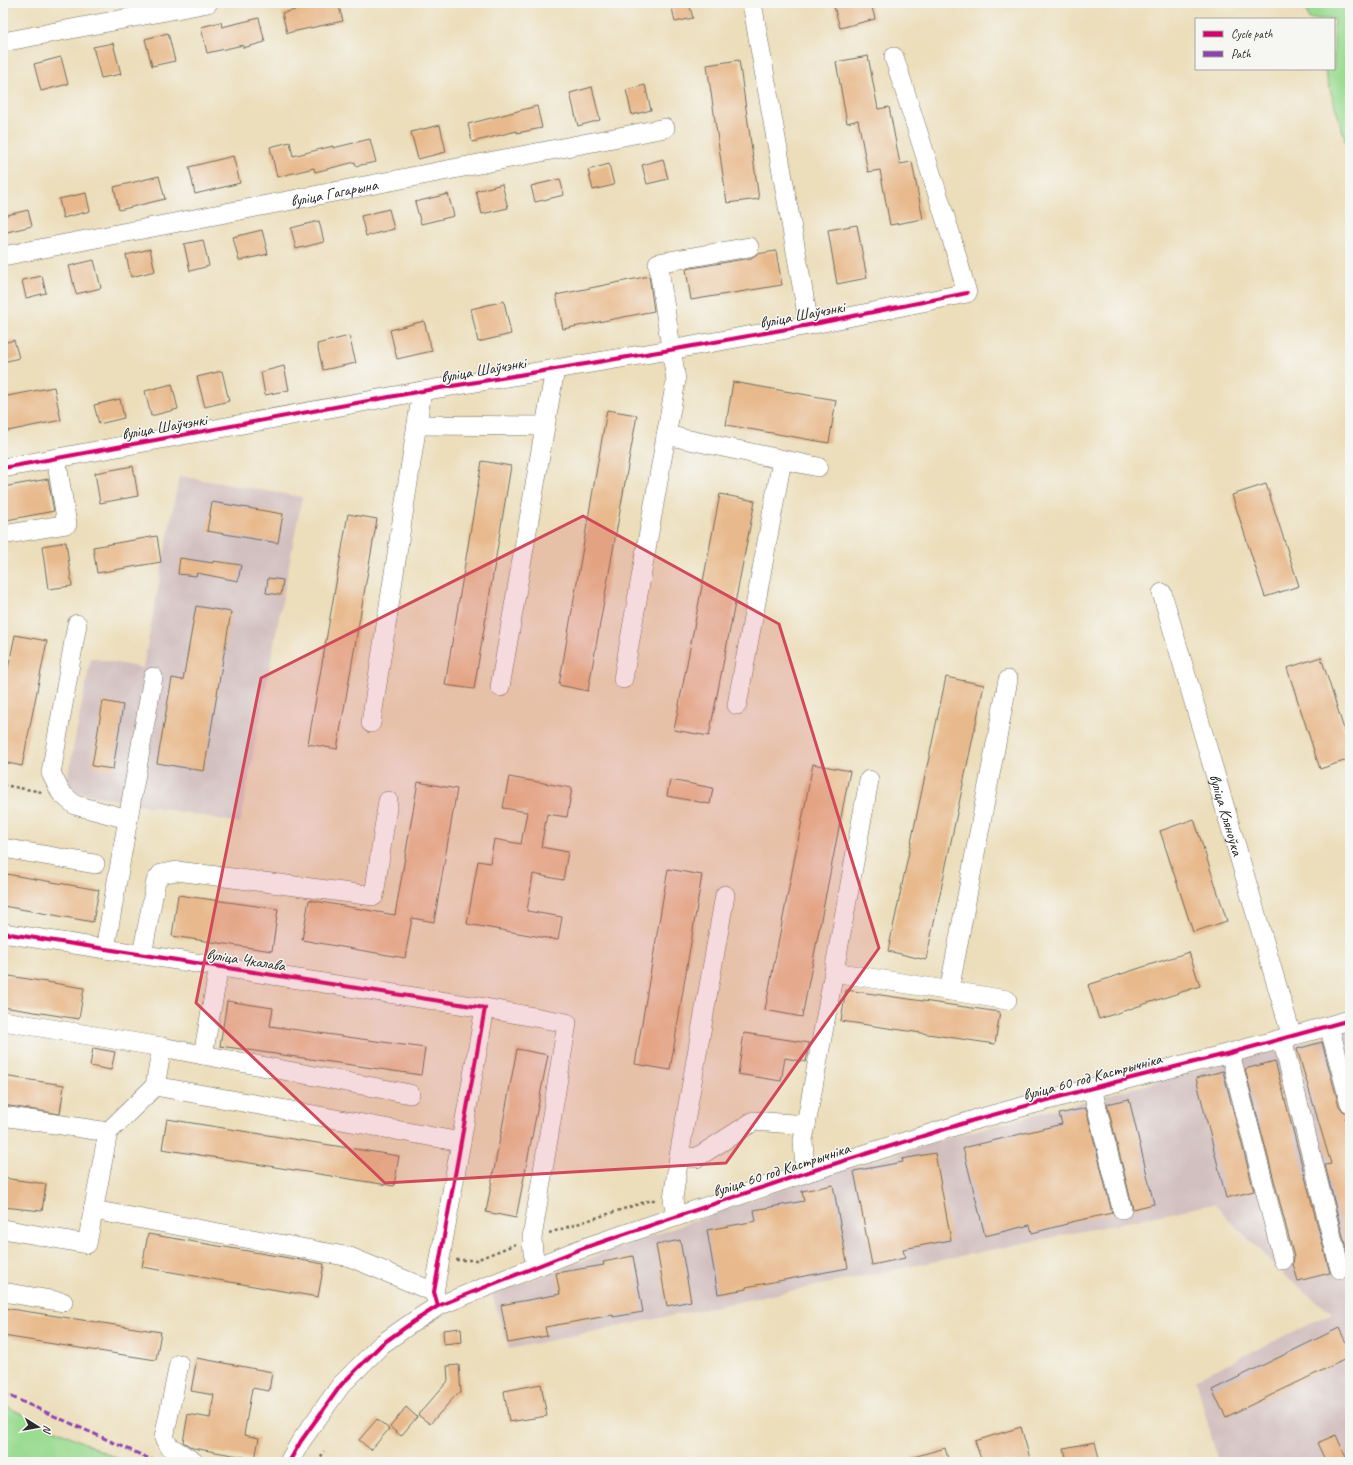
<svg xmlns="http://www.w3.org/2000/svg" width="1353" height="1465" viewBox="0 0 1353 1465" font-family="Caveat,sans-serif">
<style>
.industrial{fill:#d2bfbf}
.green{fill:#9bdc93;stroke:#63845f}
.building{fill:#e8b98c}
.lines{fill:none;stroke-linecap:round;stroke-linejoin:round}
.minor-casing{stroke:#6f6a5d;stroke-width:20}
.path{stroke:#6f6a5d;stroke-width:2.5;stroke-dasharray:3 3;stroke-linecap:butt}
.minor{stroke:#fff;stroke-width:19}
.quiet{stroke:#8e44ad;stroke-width:3;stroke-dasharray:6 3;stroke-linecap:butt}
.cycleway-casing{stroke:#f6f6f2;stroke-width:6}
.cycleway{stroke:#d6006c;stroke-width:4}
.marked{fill:#d1495b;fill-opacity:0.2;stroke:#d1495b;stroke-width:3;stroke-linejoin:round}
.labels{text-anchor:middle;stroke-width:3;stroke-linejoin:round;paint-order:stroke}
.street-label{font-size:16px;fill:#2b2b2b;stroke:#f6f6f2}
</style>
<rect width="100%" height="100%" fill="#f6f6f2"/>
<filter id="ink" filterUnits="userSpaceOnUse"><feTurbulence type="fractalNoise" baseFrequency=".025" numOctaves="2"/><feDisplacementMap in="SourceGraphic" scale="8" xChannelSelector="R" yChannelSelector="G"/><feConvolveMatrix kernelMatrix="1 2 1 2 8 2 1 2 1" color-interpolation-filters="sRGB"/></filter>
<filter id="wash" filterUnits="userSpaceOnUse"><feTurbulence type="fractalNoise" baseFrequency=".012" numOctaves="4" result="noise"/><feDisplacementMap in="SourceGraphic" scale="16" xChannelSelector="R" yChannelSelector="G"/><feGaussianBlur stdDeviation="0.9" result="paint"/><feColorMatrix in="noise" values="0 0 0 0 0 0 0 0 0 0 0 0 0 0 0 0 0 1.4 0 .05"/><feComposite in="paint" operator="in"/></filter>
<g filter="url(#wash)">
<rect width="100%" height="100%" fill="#ecdebb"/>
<!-- industrial -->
<g class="industrial">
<path d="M 179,476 L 302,497 L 240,823 L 65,790 L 91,658 L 143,668 Z"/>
<path d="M 1350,1030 L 1350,1462 L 1218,1462 L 1196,1379 L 1332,1313 L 1286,1277 L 1214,1204 L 509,1349 L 492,1294 L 785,1188 L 940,1140 Z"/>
</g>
<!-- green -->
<g class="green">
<path d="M 1304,3 L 1350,3 L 1350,156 L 1324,69 L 1334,69 L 1334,19 L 1309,19 Z"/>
<path d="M 3,1405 L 125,1462 L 3,1462 Z"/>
</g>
<g id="blocks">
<!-- building -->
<g class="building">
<path d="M 317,3 L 338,3 L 343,21 L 287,33 L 282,13 L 318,5 Z"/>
<path d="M 671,3 L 689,3 L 693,18 L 675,22 Z"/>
<path d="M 833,3 L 871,3 L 875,19 L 840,28 Z"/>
<path d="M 259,18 L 265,42 L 243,48 L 243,45 L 207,53 L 201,27 L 221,22 L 222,27 Z"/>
<path d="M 168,33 L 175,61 L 152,66 L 145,39 Z"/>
<path d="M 113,43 L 121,74 L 101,78 L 93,47 Z"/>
<path d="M 868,56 L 878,109 L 889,107 L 900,164 L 912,162 L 923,219 L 890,225 L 880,170 L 868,172 L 858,120 L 847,123 L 836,62 Z"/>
<path d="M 61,57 L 68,84 L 41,91 L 34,64 Z"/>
<path d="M 739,60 L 759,199 L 727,203 L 707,65 Z"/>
<path d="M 645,85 L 651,110 L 632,115 L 626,90 Z"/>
<path d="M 592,87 L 600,120 L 578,126 L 570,93 Z"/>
<path d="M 537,106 L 542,128 L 517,133 L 517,131 L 472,142 L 468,124 Z"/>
<path d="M 440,125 L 446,152 L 418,159 L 411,132 Z"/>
<path d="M 370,139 L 376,162 L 356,166 L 355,162 L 315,172 L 314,168 L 277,177 L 270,147 L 290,142 L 293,156 L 333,146 L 333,148 Z"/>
<path d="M 233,156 L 240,183 L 195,194 L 189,167 Z"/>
<path d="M 663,159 L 668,179 L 647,184 L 642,165 Z"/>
<path d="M 609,164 L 614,185 L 593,190 L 588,170 Z"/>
<path d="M 159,176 L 165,199 L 119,210 L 114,187 Z"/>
<path d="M 560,179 L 564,195 L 535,202 L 531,186 Z"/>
<path d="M 502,184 L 508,208 L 482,214 L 476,191 Z"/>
<path d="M 86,193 L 90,211 L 63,218 L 59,199 Z"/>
<path d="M 448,194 L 454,216 L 421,224 L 415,202 Z"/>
<path d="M 389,209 L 394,229 L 366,236 L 361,216 Z"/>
<path d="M 28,210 L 32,226 L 7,232 L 3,216 Z"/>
<path d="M 319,221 L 324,242 L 296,249 L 291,228 Z"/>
<path d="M 857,225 L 867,278 L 837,284 L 828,230 Z"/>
<path d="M 262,230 L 268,254 L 239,261 L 233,237 Z"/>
<path d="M 203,240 L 209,266 L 190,271 L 184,244 Z"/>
<path d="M 150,249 L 155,271 L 131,277 L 126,255 Z"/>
<path d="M 776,251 L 782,285 L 691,300 L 686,269 L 751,258 L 757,254 Z"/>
<path d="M 94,260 L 101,288 L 76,294 L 69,266 Z"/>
<path d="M 42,276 L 46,293 L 26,298 L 22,280 Z"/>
<path d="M 649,276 L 654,311 L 563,329 L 556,295 Z"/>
<path d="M 504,301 L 511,334 L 478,342 L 471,309 Z"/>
<path d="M 424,321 L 432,351 L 397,359 L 390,330 Z"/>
<path d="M 349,336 L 356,363 L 323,370 L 317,344 Z"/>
<path d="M 14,340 L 19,358 L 3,362 L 3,343 Z"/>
<path d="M 284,366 L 289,390 L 265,395 L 261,372 Z"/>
<path d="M 222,371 L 229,401 L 205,407 L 197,377 Z"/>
<path d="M 733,382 L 836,400 L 829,443 L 726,425 Z"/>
<path d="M 172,384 L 178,409 L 151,416 L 145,391 Z"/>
<path d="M 54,387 L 61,420 L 3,432 L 3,397 Z"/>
<path d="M 120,399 L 124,418 L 99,424 L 94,405 Z"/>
<path d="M 607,410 L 637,415 L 588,691 L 559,685 Z"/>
<path d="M 482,461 L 511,466 L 474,689 L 445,685 Z"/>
<path d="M 133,466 L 138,496 L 100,503 L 95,473 Z"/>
<path d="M 48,479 L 54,511 L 7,520 L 3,497 L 3,487 Z"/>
<path d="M 1266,484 L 1299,586 L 1265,597 L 1232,495 Z"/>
<path d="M 720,494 L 755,501 L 709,736 L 674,730 Z"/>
<path d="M 212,502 L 283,514 L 278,543 L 207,531 Z"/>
<path d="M 348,514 L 377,519 L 337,749 L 308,744 Z"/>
<path d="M 157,536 L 161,562 L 97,573 L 93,547 Z"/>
<path d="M 66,542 L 72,586 L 48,589 L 42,546 Z"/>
<path d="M 180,558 L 213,563 L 213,561 L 241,565 L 238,581 L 197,573 L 196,576 L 178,574 Z"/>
<path d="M 268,578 L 283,580 L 281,595 L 266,593 Z"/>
<path d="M 196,606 L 231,612 L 204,771 L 157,763 L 172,678 L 183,680 Z"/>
<path d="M 15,635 L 47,641 L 22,766 L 3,762 L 3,693 Z"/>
<path d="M 1321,657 L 1350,748 L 1350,759 L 1320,769 L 1287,668 Z"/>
<path d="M 946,677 L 984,685 L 926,960 L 888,951 Z"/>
<path d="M 103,701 L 123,705 L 113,769 L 92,766 Z"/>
<path d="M 813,764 L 850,771 L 802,1017 L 765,1010 Z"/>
<path d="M 509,777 L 572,788 L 567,817 L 547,814 L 541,847 L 568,852 L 563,880 L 533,874 L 527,911 L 562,917 L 558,940 L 467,924 L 478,861 L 490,863 L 494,839 L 521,844 L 527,812 L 503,808 Z"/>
<path d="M 670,780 L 713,788 L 710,804 L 667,796 Z"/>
<path d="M 418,782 L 457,789 L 434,922 L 412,918 L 405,958 L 302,940 L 309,900 L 395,915 Z"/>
<path d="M 1194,819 L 1227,921 L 1193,932 L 1160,831 Z"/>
<path d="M 668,869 L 702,875 L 670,1070 L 635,1064 Z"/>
<path d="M 6,874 L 99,890 L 93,922 L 3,906 L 3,893 Z"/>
<path d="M 178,895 L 278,909 L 272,951 L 172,936 Z"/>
<path d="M 1189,952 L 1200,986 L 1099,1019 L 1088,985 Z"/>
<path d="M 3,975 L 84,988 L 79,1019 L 3,1007 Z"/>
<path d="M 846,990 L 1000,1012 L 995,1044 L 841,1021 Z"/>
<path d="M 227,1001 L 273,1008 L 270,1026 L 425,1048 L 421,1075 L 220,1046 Z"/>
<path d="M 744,1033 L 809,1043 L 806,1062 L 785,1058 L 781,1081 L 738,1074 Z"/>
<path d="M 1322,1042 L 1339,1106 L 1343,1111 L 1350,1114 L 1350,1117 L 1345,1118 L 1350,1135 L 1350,1264 L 1325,1165 L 1331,1164 L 1297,1049 Z"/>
<path d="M 93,1048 L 115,1052 L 111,1070 L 90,1066 Z"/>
<path d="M 517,1049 L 548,1055 L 516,1218 L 486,1212 Z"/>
<path d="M 1275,1061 L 1330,1273 L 1298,1281 L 1293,1264 L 1294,1257 L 1245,1069 Z"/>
<path d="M 1223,1071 L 1254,1191 L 1226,1198 L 1196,1078 Z"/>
<path d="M 3,1076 L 64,1085 L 60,1114 L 3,1105 Z"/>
<path d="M 1129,1099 L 1154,1204 L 1133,1209 L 1107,1104 Z"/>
<path d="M 1086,1108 L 1112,1213 L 1067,1223 L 1067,1224 L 1032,1233 L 1030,1225 L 985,1236 L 963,1148 L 1062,1124 L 1059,1114 Z"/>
<path d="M 167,1119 L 399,1156 L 394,1186 L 162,1149 Z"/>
<path d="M 935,1153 L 951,1240 L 903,1249 L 905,1258 L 872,1265 L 854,1171 L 903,1162 L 902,1159 Z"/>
<path d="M 3,1178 L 46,1184 L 42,1211 L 3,1207 Z"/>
<path d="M 833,1185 L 848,1268 L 746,1287 L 746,1289 L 718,1294 L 707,1230 L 756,1221 L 754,1210 L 804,1201 L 802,1191 Z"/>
<path d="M 148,1234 L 324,1264 L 318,1297 L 142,1267 Z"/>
<path d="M 680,1240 L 691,1301 L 667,1306 L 656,1245 Z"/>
<path d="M 633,1256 L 643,1312 L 613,1317 L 613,1315 L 545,1327 L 547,1336 L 508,1343 L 501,1305 L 560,1294 L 556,1273 L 604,1265 L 603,1262 Z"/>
<path d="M 4,1308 L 161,1332 L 156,1360 L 3,1336 Z"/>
<path d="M 461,1328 L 462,1342 L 444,1344 L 443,1330 Z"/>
<path d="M 1339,1328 L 1350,1351 L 1350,1357 L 1226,1417 L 1212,1390 Z"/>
<path d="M 197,1358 L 272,1372 L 269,1391 L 252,1388 L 244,1435 L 259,1438 L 255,1459 L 193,1448 L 183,1442 L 188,1414 L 210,1418 L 214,1395 L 191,1391 Z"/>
<path d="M 459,1365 L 461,1393 L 457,1394 L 430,1424 L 418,1415 L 448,1381 L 447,1366 Z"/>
<path d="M 541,1384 L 547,1416 L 509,1422 L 504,1391 Z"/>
<path d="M 406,1407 L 417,1417 L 401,1436 L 390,1427 Z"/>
<path d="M 377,1419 L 389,1429 L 371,1450 L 359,1440 Z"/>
<path d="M 1021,1427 L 1031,1462 L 982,1462 L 975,1441 Z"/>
<path d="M 1336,1435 L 1348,1462 L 1326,1462 L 1317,1443 Z"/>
<path d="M 1095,1442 L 1100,1462 L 1067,1462 L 1064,1448 Z"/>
<path d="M 945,1448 L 949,1462 L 910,1462 L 910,1458 Z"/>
</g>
</g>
</g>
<g filter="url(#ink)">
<use href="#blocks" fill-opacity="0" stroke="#6f6a5d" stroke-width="1"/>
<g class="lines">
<defs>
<g id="minor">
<path d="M 752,3 L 809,325"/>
<path d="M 3,42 L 208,3"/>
<path id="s1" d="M 3,256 L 665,128"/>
<path d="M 417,425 L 545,426"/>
<path d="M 666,435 L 818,467"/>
<path d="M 3,468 L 422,391 L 670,350 L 809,325 L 967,293 L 951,236 L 894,57"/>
<path d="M 3,535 L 67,524 L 56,458"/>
<path id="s2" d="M 1162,593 L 1292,1037"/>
<path d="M 77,624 L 51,773 L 61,793 L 75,805 L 128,819 L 105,949"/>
<path d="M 623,679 L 676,380 L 658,263 L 749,247"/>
<path d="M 500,687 L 555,369"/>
<path d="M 737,705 L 782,460"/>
<path d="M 371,723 L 422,391"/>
<path d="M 128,819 L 153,677"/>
<path d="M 3,848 L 95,864"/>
<path d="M 3,933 L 485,1008 L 567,1023 L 532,1238 L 533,1253 L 537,1266"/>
<path d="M 142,955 L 156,881 L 161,874 L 177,871 L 374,896 L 388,801"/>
<path d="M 219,967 L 203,1055 L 410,1094"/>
<path d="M 834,972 L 1007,1000"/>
<path d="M 949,991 L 1008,680"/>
<path d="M 3,1021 L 162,1047 L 203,1055"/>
<path d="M 1329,1026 L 1350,1103"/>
<path d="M 1282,1039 L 1340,1269"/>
<path d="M 1230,1053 L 1283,1260"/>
<path d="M 155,1086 L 461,1142"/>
<path d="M 1092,1088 L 1122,1209"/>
<path d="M 3,1116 L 108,1132"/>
<path d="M 806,1125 L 869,780"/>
<path d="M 679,1156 L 725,895"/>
<path d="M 93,1210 L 350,1257 L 434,1292"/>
<path d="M 676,1216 L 673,1199 L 679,1156 L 696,1158 L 754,1121 L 806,1125 L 803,1140 L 805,1173"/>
<path d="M 3,1229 L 87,1244 L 108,1132 L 155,1086 L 162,1047"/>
<path d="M 3,1292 L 63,1302"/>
<path d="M 437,1303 L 434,1292 L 485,1008"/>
<path d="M 179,1364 L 164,1438 L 169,1446 L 194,1462"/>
<path d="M 289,1462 L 301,1441 L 341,1385 L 382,1344 L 413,1322 L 438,1306 L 578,1250 L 805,1173 L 974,1120 L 1092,1088 L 1230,1053 L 1350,1020"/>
</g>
</defs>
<!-- minor casing -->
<use href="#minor" class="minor-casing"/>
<!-- path -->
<g class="path">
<path d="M 3,785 L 42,792"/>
<path d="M 549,1233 L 651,1200 L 657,1200"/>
<path d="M 456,1260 L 476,1260 L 516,1244"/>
<path d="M 318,1462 L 324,1451"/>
</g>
<!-- minor -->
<use href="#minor" class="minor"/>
<!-- quiet -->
<path class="quiet" d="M 3,1393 L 157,1462"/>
<defs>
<g id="cycleway">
<path d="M 3,468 L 422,391 L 670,350 L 809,325 L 967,293"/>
<path d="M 3,933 L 485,1008 L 434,1292 L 438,1306"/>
<path d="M 289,1462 L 301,1441 L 341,1385 L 382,1344 L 413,1322 L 438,1306 L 578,1250 L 805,1173 L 974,1120 L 1092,1088 L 1230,1053 L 1350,1020"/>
</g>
</defs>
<!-- cycleway casing -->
<use href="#cycleway" class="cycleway-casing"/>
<!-- cycleway -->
<use href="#cycleway" class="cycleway"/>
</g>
</g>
<!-- marked area -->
<path class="marked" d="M 583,516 L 779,624 L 879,948 L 726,1163 L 385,1183 L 196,1003 L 261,678 Z"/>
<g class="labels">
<!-- street labels -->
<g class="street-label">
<text dy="6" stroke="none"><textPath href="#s1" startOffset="337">вуліца Гагарына</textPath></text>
<text transform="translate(802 314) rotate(-11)" y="6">вуліца Шаўчэнкі</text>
<text transform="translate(483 369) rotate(-10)" y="6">вуліца Шаўчэнкі</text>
<text transform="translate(164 426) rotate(-10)" y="6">вуліца Шаўчэнкі</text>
<text dy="6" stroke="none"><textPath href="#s2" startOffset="231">вуліца Кляноўка</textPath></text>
<text transform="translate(246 959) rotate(9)" y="6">вуліца Чкалава</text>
<text transform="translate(1092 1076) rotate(-15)" y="6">вуліца 60 год Кастрычніка</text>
<text transform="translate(781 1169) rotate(-18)" y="6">вуліца 60 год Кастрычніка</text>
</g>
</g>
<!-- margin -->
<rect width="1353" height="1465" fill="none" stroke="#f6f6f2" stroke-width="16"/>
<!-- legend -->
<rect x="1195" y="18" width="140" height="52" fill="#f6f6f2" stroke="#a5a5a2"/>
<rect x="1203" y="31" width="20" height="6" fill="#d6006c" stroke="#a5a5a2"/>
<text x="1231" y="38" font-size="12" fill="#2b2b2b">Cycle path</text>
<rect x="1203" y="51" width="20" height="6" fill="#8e44ad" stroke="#a5a5a2"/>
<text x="1231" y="58" font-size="12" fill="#2b2b2b">Path</text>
<!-- north arrow -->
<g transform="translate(38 1427) rotate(101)" stroke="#f6f6f2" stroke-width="3" paint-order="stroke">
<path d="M0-3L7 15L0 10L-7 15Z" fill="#2b2b2b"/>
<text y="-6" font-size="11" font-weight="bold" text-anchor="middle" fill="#2b2b2b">N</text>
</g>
</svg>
